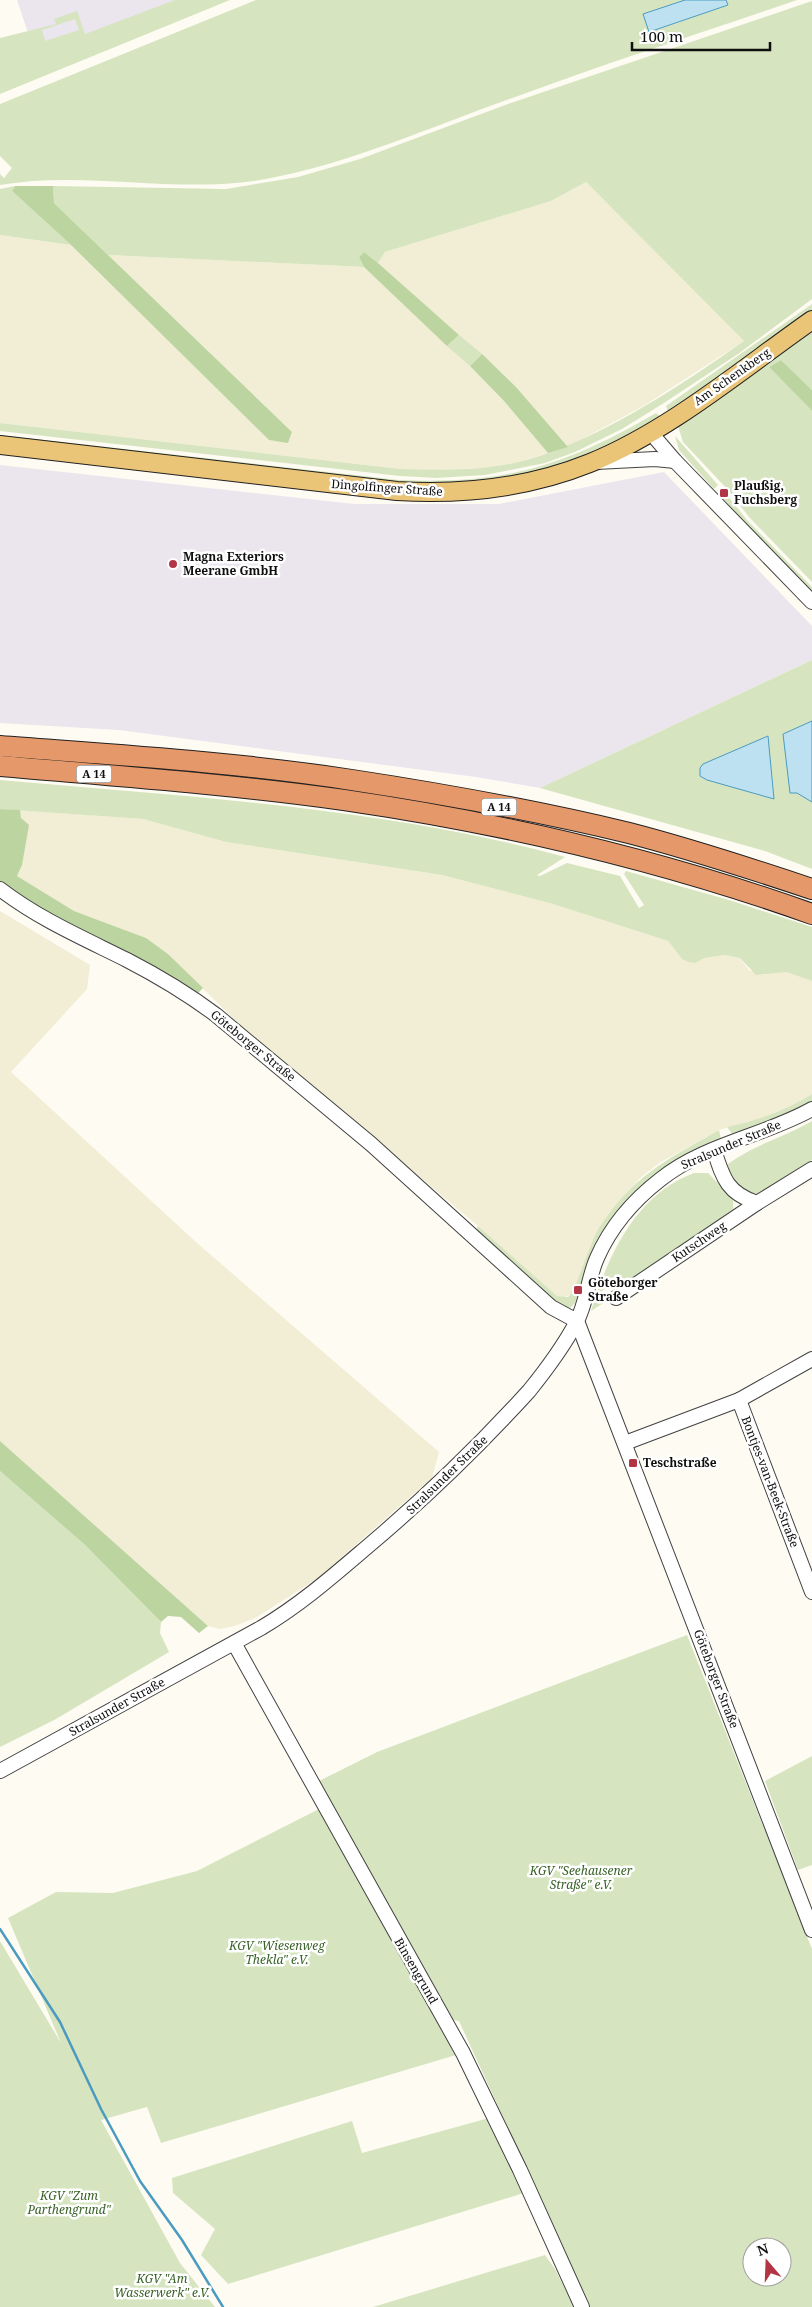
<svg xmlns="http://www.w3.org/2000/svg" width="812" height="2307" viewBox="0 0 812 2307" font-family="'Noto Serif',serif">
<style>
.industrial{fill:#ebe5ed}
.farmland{fill:#f2edd5}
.green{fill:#d6e5bf;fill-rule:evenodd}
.forest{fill:#bcd5a0}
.water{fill:#bde1f0;stroke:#4b9bc0}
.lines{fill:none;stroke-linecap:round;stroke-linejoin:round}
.stream{stroke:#4b9bc0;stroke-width:2.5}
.minor-casing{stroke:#424242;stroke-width:16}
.major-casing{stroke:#202020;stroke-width:20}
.highway-casing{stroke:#202020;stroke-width:22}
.minor{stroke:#fff;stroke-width:14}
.major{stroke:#eac477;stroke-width:18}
.highway{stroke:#e5986a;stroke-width:20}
.poi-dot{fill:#b23546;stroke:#fff;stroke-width:2}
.labels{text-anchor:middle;stroke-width:5;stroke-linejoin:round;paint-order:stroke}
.shield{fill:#fff;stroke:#575757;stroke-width:1}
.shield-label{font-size:11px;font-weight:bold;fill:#0f0f0f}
.street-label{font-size:12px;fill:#0f0f0f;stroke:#fff}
.poi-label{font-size:12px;font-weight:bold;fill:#0f0f0f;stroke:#fff;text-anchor:start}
.park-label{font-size:12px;font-style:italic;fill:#376126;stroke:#fff}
</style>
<rect width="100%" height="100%" fill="#fefbf3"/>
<!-- industrial -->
<g class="industrial">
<path d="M 17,0 L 198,0 L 39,65 Z"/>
<path d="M 0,465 L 354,504 L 499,504 L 664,472 L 812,626 L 812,660 L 540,788 L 476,777 L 119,730 L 0,723 Z"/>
</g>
<!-- farmland -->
<g class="farmland">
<path d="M 586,182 L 744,341 L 645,405 L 568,447 L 516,387 L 378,263 L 385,252 L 551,201 Z"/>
<path d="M 0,235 L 71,245 L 269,440 L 288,442 L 292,432 L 108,255 L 364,267 L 470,366 L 504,401 L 548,453 L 514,463 L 484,468 L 436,470 L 401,469 L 0,423 Z"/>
<path d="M 20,810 L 143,819 L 226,842 L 442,875 L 553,904 L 668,941 L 682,959 L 695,963 L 705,958 L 725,955 L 740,958 L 749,970 L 763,975 L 773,972 L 786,972 L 812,981 L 812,1094 L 791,1107 L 771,1116 L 719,1130 L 659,1163 L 640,1178 L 613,1209 L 571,1295 L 563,1297 L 557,1296 L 478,1226 L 249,1034 L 168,954 L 146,938 L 74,911 L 17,876 L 22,865 Z"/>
<path d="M 0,911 L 90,965 L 87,989 L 11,1072 L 197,1243 L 439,1452 L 432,1478 L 318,1578 L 257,1617 L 235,1626 L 220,1629 L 208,1626 L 0,1441 Z"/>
</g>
<!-- green -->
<g class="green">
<path d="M 175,0 L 230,0 L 0,94 L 0,38 L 56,24 L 54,19 L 77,11 L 85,34 ZM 75,19 L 79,30 L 45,41 L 42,30 Z"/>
<path d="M 256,0 L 685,0 L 643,14 L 650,32 L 727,5 L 726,0 L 797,0 C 704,32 610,62 518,96 C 435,125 353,163 266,179 C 179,195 86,170 0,185 L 0,174 L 4,178 L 12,168 L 0,156 L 0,104 Z"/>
<path d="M 812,1 L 812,299 L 738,354 L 664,403 L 622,429 L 575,452 L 545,463 L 485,475 L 436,478 L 400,476 L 0,431 L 0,423 L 401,469 C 438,470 477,471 514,463 C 591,446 680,386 744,341 L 586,182 L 551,201 L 385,252 L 378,263 L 364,252 L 359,257 L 364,267 L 108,255 L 54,203 L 53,186 L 226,189 L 298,177 L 360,159 L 508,104 Z"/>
<path d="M 15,186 L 12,191 L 71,245 L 0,235 L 0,189 Z"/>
<path d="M 812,304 L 812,313 L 668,411 L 666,406 Z"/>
<path d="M 812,326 L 812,390 L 781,360 L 769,367 L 812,411 L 812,582 L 749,517 L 729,491 L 683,442 L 678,426 Z"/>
<path d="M 459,335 L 482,354 L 470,366 L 447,346 Z"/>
<path d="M 656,413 L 660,416 L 627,436 L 566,465 L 519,478 L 423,486 L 0,440 L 0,435 L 399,480 C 504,485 565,466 656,413 Z"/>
<path d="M 675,436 L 718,485 L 714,489 L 679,450 Z"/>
<path d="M 727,495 L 747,520 L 812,587 L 812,594 L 743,523 L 723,498 Z"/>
<path d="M 812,660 L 812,869 L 765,851 L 540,788 Z"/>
<path d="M 0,780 C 190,797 381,807 565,857 L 537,875 L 540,876 L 567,863 L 620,876 L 639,908 L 644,905 L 624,874 L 626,871 L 729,900 L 812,927 L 812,981 L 786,972 L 756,975 L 740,958 L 725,955 L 705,958 L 695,963 L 688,962 L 682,959 L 668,941 L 553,904 L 442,875 L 226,842 L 143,819 L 0,809 Z"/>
<path d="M 812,1094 L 812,1103 L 789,1115 L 733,1135 L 727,1127 C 759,1120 785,1111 812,1094 Z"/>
<path d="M 812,1121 L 812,1160 L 757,1196 C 740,1194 729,1181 728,1164 C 753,1145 785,1137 812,1121 Z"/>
<path d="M 719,1130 L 721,1139 L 683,1156 L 663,1169 L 588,1268 L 575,1303 L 570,1308 L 562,1307 L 474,1233 L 478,1226 L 557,1296 L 568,1297 C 576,1292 590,1242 599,1228 C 634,1175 666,1160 719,1130 Z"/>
<path d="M 694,1173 L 708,1173 L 733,1199 L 733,1209 L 673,1253 L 624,1285 L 609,1285 L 602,1291 L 608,1300 L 591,1311 C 608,1256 635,1195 694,1173 Z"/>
<path d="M 0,1471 L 85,1545 L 161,1622 L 160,1633 L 169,1652 L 56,1719 L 0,1747 Z"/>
<path d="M 687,1635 L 812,1949 L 812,2307 L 590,2307 L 459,2021 L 443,2018 L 456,2055 L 161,2143 L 147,2107 L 101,2120 L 180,2263 L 215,2307 L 0,2307 L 0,1941 L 61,2043 L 8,1918 L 56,1892 L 113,1893 L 197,1871 L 321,1808 L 315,1783 L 377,1752 ZM 752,2247 L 782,2247 L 782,2277 L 752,2277 Z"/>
<path d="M 812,1756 L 812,1865 L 798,1870 L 765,1781 Z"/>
<path d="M 489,2118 L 524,2193 L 228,2284 L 201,2255 L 215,2229 L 173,2193 L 172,2178 L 352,2121 L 362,2153 Z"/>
<path d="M 545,2255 L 555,2269 L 574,2307 L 373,2307 Z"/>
</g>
<!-- forest -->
<g class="forest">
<path d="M 15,186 L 53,186 L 54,203 L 292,432 L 288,443 L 269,440 L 71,245 L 12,191 Z"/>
<path d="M 364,252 L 378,263 L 459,335 L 447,346 L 364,267 L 359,257 Z"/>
<path d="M 482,354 L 516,387 L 568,447 L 548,453 L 504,401 L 470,366 Z"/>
<path d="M 781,360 L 812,390 L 812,411 L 769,367 Z"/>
<path d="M 0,809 L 20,810 L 21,818 L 29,825 L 22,865 L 17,876 L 74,911 L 146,938 L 168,954 L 203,988 L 196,995 L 55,922 L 0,885 Z"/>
<path d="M 0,1441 L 208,1626 L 199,1633 L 181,1617 L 168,1616 L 161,1622 L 85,1545 L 0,1471 Z"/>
</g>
<!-- water -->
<g class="water">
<path d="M 685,0 L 726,0 L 728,5 L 649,32 L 643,14 Z"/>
<path d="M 812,721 L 812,802 L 797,793 L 790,793 L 783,734 Z"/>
<path d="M 768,736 L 774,799 L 707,780 L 700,776 L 700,768 L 703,764 Z"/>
</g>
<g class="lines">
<!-- stream -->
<path class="stream" d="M 0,1929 L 60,2022 L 101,2109 L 140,2181 L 182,2240 L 223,2307"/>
<defs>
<g id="minor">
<path d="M 651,433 L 675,461 L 812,602"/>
<path d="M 596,462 L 655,459 L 675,461"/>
<path d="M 0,889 C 39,919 83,938 127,960 C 158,976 188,994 216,1015 L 371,1144 L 551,1307 L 577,1321 L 812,1930"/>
<path d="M 714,1150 C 723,1178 727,1193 757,1203 L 812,1169"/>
<path d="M 616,1298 L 757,1203"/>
<path d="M 739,1400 L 812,1592"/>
<path d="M 625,1443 L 739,1400 L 812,1359"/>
<path d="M 234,1643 L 463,2053 L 520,2170 L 582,2307"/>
<path d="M 0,1771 L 261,1628 C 300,1605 333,1576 367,1547 C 424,1499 478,1447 529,1391 C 546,1370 563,1347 576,1323 C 587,1303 588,1278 597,1258 C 611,1226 635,1199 661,1179 C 705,1144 764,1136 812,1109"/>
</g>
<path id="major" d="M 0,445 L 397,491 C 463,495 528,488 590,463 C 669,431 742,369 812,320"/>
<g id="highway">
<path d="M 0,746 C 117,755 236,762 352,780 C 444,794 538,811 629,833 C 691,849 752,869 812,889"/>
<path d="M 0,766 C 115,776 230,784 344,800 C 502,823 661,860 812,914"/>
</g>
</defs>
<!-- minor casing -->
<use href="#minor" class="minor-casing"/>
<!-- major casing -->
<use href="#major" class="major-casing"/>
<!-- highway casing -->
<use href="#highway" class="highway-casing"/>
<!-- minor -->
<use href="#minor" class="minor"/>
<!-- major -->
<use href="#major" class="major"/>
<!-- highway -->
<use href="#highway" class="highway"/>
</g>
<!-- markers -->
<g class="poi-dot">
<rect x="719" y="488" width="10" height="10" rx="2.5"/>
<circle cx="173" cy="564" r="5"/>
<rect x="573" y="1285" width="10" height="10" rx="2.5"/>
<rect x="628" y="1458" width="10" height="10" rx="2.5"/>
</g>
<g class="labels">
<!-- shield labels -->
<g class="shield">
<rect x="76.5" y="765.5" width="35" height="17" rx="4"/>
<rect x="481.5" y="798.5" width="35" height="17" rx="4"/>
</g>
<g class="shield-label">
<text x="94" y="778">A 14</text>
<text x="499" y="811">A 14</text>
</g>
<!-- street labels -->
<g class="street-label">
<text transform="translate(732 377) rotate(-35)" y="4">Am Schenkberg</text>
<text transform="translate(387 488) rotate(4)" y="4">Dingolfinger Straße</text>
<text transform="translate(253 1046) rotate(39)" y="4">Göteborger Straße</text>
<text transform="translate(731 1145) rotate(-23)" y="4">Stralsunder Straße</text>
<text transform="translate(699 1242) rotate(-34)" y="4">Kutschweg</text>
<text transform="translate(447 1475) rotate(-44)" y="4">Stralsunder Straße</text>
<text transform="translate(770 1482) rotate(69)" y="4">Bontjes-van-Beek-Straße</text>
<text transform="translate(716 1679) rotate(69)" y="4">Göteborger Straße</text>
<text transform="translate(117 1707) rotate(-29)" y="4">Stralsunder Straße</text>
<text transform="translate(416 1971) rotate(60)" y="4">Binsengrund</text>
</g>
<!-- poi labels -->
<g class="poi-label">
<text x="734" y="490">Plaußig,<tspan x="734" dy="14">Fuchsberg</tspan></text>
<text x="183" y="561">Magna Exteriors<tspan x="183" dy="14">Meerane GmbH</tspan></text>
<text x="588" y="1287">Göteborger<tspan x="588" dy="14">Straße</tspan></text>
<text x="643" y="1467">Teschstraße</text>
</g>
<!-- park labels -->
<g class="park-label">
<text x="581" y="1875">KGV "Seehausener<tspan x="581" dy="14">Straße" e.V.</tspan></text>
<text x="277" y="1950">KGV "Wiesenweg<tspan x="277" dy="14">Thekla" e.V.</tspan></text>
<text x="69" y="2200">KGV "Zum<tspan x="69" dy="14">Parthengrund"</tspan></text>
<text x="162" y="2283">KGV "Am<tspan x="162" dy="14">Wasserwerk" e.V.</tspan></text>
</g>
</g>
<!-- north arrow -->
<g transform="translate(767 2262) rotate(341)"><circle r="24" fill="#ffffff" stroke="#9f9f9f"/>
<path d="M0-4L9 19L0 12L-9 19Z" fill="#b23546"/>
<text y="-8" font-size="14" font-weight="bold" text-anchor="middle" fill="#0f0f0f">N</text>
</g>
<!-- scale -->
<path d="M632 42v8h138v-8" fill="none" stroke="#0f0f0f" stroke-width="2.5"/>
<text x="640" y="42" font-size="15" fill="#0f0f0f" stroke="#ffffff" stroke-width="4" paint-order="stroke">100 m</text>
</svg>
